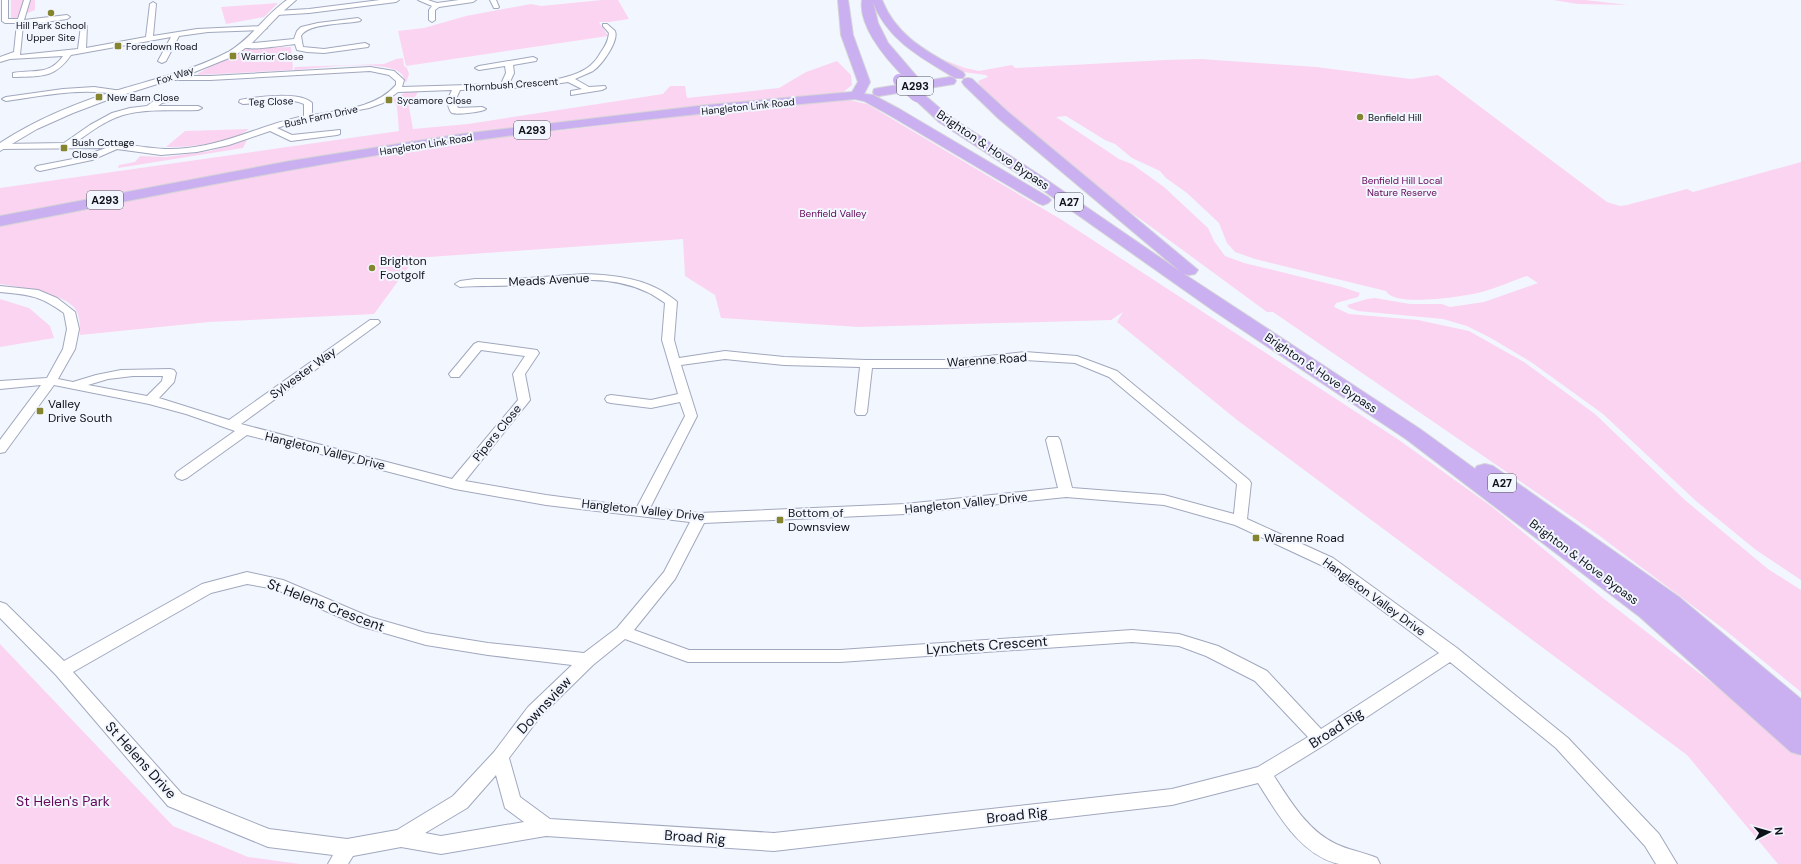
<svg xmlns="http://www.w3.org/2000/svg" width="1801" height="864" viewBox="0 0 1801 864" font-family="'DM Sans',sans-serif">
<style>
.green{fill:#fbd4f1}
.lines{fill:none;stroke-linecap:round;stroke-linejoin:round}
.minor-casing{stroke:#a1a8be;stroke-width:2}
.tertiary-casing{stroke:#a1a8be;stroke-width:2}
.trunk-casing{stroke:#d4d4d6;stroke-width:2}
.minor{fill:#fff;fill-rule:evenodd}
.tertiary{fill:#fff;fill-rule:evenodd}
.trunk{fill:#cab0f0;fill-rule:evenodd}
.trunk-bridge-casing{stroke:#d4d4d6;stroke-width:13;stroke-linecap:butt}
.trunk-bridge{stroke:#cab0f0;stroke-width:12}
.poi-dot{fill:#85852f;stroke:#f2f6ff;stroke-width:1.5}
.labels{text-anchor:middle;stroke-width:4;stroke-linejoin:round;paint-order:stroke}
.far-poi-label{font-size:10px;fill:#0f1119;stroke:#f2f6ff;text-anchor:start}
.far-street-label{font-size:10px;fill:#0f1119;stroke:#f2f6ff}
.far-park-label{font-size:10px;fill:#650859;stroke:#f2f6ff}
.shield{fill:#f2f6ff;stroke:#53565e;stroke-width:1}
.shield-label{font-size:11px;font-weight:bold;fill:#0f1119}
.street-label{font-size:12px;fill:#0f1119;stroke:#f2f6ff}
.poi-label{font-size:12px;fill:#0f1119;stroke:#f2f6ff;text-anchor:start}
.near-street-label{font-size:14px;fill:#0f1119;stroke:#f2f6ff}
.near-park-label{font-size:14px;fill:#650859;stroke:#f2f6ff}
</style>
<rect width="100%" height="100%" fill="#f2f6ff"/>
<!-- green -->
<g class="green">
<path d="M 11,0 L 35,0 L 35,10 L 11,20 Z"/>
<path d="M 602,0 L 618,0 L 629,19 L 609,22 L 599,22 L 608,36 L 406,66 L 398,31 L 424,28 L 466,16 L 498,10 L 531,4 L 541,6 Z"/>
<path d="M 1553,0 L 1585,0 L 1628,5 L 1578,4 Z"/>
<path d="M 278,3 L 264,17 L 226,24 L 221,7 Z"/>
<path d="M 291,47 L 293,68 L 292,70 L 197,75 C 200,71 242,50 247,49 C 261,46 278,48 291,47 Z"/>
<path d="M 403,58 L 404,66 L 407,68 L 409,74 L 406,83 C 404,78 403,74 398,71 C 375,60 319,68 294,70 L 295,67 L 384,64 L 396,59 Z"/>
<path d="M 939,58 L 965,68 L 979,71 L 1012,65 L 1015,68 L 1165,60 L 1201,59 L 1316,67 L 1411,79 L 1438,75 L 1607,202 L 1620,206 L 1627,205 L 1687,189 L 1693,192 L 1801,162 L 1801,580 L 1756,550 L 1696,501 L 1603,414 L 1531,362 L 1489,337 L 1467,326 L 1443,319 L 1358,311 L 1349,308 L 1347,305 L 1367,299 L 1375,298 L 1410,304 L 1442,304 L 1450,307 L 1484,302 L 1538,283 L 1527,276 C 1512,281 1497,288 1482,292 C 1466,296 1394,308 1386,291 L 1255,259 L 1235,252 L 1227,243 L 1219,223 L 1187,193 L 1166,178 L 1160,171 L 1132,158 L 1115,144 L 1105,140 L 1066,116 L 1056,117 L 1119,159 L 1132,164 L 1164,187 L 1208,228 L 1214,241 L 1225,256 L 1244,263 L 1342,287 L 1360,293 L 1358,297 L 1336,303 L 1334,307 L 1349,314 L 1418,320 L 1469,331 L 1524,362 L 1595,414 L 1686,501 L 1768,569 L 1801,590 L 1801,692 L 1725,630 L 1597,534 L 1273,312 L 1267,312 L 1139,218 L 1101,193 L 1022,128 L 982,89 L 978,81 L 988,77 L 986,75 L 956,71 L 934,59 Z"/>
<path d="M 837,61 L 851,75 L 852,85 L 841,94 L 704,105 L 459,135 L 0,218 L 0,188 L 399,131 L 397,107 L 393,99 L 406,92 L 418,92 L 409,107 L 413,129 L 468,124 L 663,94 L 670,86 L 685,86 L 687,98 L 779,88 L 806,72 Z"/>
<path d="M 844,99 L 867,104 L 1062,220 L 1399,440 L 1491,506 L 1603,598 L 1771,729 L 1801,757 L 1801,864 L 1778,864 L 1687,755 L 1237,420 L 1117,322 L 1123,312 L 1111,320 L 859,327 L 721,318 L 715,295 L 685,276 L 683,239 L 415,258 L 374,314 L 209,322 L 80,335 C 80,327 80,317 76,310 C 66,293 18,287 0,284 L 0,225 L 297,167 L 470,141 L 708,113 Z"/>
<path d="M 249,129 C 233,143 186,148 166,147 L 185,131 Z"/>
<path d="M 247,140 L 243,148 L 118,168 L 119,165 L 135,162 L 140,156 L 166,157 L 210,151 Z"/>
<path d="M 0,299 L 29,308 L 50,326 L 54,338 L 0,347 Z"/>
<path d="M 0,644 L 173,826 L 248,857 L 300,864 L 0,864 Z"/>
</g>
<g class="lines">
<defs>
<g id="minor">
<path d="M 2,0 L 8,0 L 8,19 L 18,19 L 24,0 L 30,0 L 24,20 L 67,15 L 70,17 L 67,19 L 23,25 L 20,55 L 78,49 L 81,26 L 84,24 L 87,26 L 86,48 L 146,37 L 150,4 L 153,2 L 156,4 L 153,36 L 197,29 L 263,26 L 267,28 L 263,30 L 208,32 L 179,36 L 166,61 L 162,63 L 158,61 L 171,37 L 71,55 C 55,78 42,76 16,77 L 13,77 L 13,73 C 34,69 49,76 63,56 L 10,59 L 0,62 L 0,57 L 14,52 L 17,23 L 5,23 L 2,21 Z"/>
<path d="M 380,0 L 399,0 L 396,2 L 309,13 L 276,15 L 273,13 L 276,11 L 309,9 Z"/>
<path d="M 418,0 L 428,0 L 437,3 L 459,0 L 476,0 L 473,2 L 439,7 L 435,10 L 435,20 L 432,22 L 429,20 L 429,10 L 432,6 Z"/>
<path d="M 490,0 L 496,0 L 499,7 L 498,8 L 494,8 Z"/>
<path d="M 358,18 L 361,20 L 360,21 C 347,24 307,23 301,36 L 303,47 L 324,49 L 365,43 L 369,45 L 368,47 L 324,53 L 307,52 L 297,50 L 295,44 C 284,45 248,52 240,46 L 244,44 L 294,39 L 297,31 L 301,27 L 318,23 Z"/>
<path d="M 603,24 L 607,24 L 615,31 C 619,41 602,65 593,71 C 587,74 581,76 575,79 L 589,87 L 605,86 L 606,88 L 602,90 L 571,95 L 571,91 L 582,89 L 568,82 L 534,87 L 460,90 L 455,101 L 458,108 L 482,107 L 486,109 C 483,112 456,115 452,113 C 449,111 448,104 447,101 L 452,90 L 398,92 L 383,103 L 369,108 L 292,123 L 277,128 L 292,135 L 340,130 L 340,134 L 337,135 L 291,141 L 270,131 L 229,145 L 197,152 L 161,155 L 117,149 L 92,160 L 40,171 L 37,170 L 35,168 L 37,166 L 78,158 L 106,148 L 0,149 L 0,145 L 2,144 L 64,143 L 90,125 L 112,113 L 130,108 L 147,106 L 156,99 L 174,96 L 174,100 L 162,103 L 158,106 L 198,106 L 202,108 L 198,110 C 174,111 147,108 123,115 C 106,120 90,132 75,143 C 91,143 107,142 123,144 C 145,147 165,151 187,148 C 228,144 264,124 304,116 L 304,104 C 287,96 261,103 243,104 L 239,102 L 240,100 C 256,97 300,91 312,103 L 312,115 C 341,110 376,108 396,85 L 396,81 L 389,75 L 370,71 L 210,80 L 164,80 L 164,76 L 210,76 L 370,67 L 394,71 L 404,80 L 402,87 L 501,84 L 506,73 L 505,66 L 479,70 L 475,68 L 479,66 L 533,57 L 537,59 L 536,61 L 513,65 L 514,73 L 509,84 C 532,83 578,81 594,62 C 597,59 599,55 601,52 C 606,45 608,41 609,33 L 603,26 Z"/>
<path d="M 94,87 L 122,91 L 123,93 L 119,95 C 82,87 43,96 6,101 L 2,99 L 6,97 L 63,89 Z"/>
<path d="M 585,274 C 609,275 634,277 656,288 C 663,291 669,296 675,300 L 677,302 L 674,340 L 679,358 L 725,351 L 784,357 L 866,360 L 952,360 L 1025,352 L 1077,356 L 1117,371 L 1249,480 L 1251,483 L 1247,519 L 1333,558 L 1457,648 L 1568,738 L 1659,834 L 1677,864 L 1656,864 L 1645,846 L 1556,748 L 1450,662 L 1326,744 L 1274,776 C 1290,801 1308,831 1336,844 C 1348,850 1364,852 1377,858 L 1380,864 C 1367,864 1352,864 1339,864 C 1300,855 1278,814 1258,783 L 1172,805 L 774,851 L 546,836 L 441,854 L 401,847 L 353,856 L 348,864 L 328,864 L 333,855 L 268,847 L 168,806 L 56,675 L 0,618 L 0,602 L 6,604 L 64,661 L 202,584 L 247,572 L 283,580 L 370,617 L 426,633 L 488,643 L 584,653 L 617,628 L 664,572 L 690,522 L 546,505 L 455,489 L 247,435 L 187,478 L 182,480 L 177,478 L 175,475 L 177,472 L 235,431 L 186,414 L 149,404 L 54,385 L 5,452 L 0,453 L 0,440 L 41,385 L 0,389 L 0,381 L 47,378 L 63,349 L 67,329 L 64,313 C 39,295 30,295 0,292 L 0,286 L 38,290 L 57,298 L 75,312 L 79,329 L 75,349 L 58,379 L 73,382 L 96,375 L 121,370 L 170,369 L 174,370 L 176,373 L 174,382 L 159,398 L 229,420 L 370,320 L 378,320 L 380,322 L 378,324 L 241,424 L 452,479 L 518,400 L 513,374 L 525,356 L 481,350 L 459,377 L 451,377 L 449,374 L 474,344 L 478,342 L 537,350 L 539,353 L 525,374 L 530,400 L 465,481 L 546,495 L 637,507 L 685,416 L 680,402 L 651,408 L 611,403 L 607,402 L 605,399 L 607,396 L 611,395 L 651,400 L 678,394 L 662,340 L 665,303 C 659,299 654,295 647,292 C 607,273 561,281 518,285 C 499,287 479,285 460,287 L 455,284 L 460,281 L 475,279 L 514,279 ZM 725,359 L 784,365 L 860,367 L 855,412 L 857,415 L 865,415 L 867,412 L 872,368 L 952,368 L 1025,360 L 1075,363 L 1109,377 L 1237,484 L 1234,514 L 1164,495 L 1072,488 L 1060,440 L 1058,437 L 1048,437 L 1046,440 L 1058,488 L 905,504 L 699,513 L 650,508 L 697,416 L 681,365 ZM 133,376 L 163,376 L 162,381 L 147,396 L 88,385 L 108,379 ZM 1066,497 L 1164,505 L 1235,525 L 1323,566 L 1439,653 L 1321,729 L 1267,671 L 1218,646 L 1179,634 L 1132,630 L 840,650 L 689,650 L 634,630 L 675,579 L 704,523 L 905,514 ZM 247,584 L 275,589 L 360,626 L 426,645 L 488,655 L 572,665 L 528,707 L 494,752 L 453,796 L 397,830 L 347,839 L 269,829 L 182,794 L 73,672 L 211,593 ZM 625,639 L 688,662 L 840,662 L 1132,642 L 1179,646 L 1206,656 L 1255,681 L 1308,737 L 1258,767 L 1172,789 L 774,833 L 550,819 L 520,797 L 509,758 L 540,717 L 593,665 ZM 496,775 L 505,808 L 524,822 L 441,836 L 425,833 L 467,808 Z"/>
</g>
<path id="tertiary" d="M 287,0 L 296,0 L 279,15 L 251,44 L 234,56 L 192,73 L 110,99 L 73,113 L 37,129 L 0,151 L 0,143 C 38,118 81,101 125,88 C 159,78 196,69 228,52 C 251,39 265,15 287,0 Z"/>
<g id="trunk">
<path d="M 838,0 L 848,0 L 853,35 L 870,82 L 864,94 L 873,95 L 901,110 L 1048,197 L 1051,200 L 1048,203 L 1043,205 L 1038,203 L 891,116 L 864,101 L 855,99 C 724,111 592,124 462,142 C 307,164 154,196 0,226 L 0,216 L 290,161 L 462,134 L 707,105 L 852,92 L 858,82 L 841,35 Z"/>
<path d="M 862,0 L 882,0 C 897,38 930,53 963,72 L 965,75 L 963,78 L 955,78 C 922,58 887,40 873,2 L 878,23 L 888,43 L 918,78 L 916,81 L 908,81 C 889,62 858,28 862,0 Z"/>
<path d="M 950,77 L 954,78 L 956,81 L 954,84 L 879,96 L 874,95 L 873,92 L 874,89 L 879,88 Z"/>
<path d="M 968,78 L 972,79 L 1008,112 L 1198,270 L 1195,274 L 1189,275 L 1184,274 L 1420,429 L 1475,469 L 1477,466 L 1485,464 L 1493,466 L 1679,597 L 1801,699 L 1801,755 L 1791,752 L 1640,617 L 1406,439 L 1214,311 L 1034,184 L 939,122 L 911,96 L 912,93 L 922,93 L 949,116 L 1044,178 L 1181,272 L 998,118 L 964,85 L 962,82 L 964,79 Z"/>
</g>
</defs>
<!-- minor casing -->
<use href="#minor" class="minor-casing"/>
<!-- tertiary casing -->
<use href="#tertiary" class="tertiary-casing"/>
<!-- trunk casing -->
<use href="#trunk" class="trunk-casing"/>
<!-- minor -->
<use href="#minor" class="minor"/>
<!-- tertiary -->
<use href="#tertiary" class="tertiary"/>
<!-- trunk -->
<use href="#trunk" class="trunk"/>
<defs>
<path id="trunk-bridge" d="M 899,80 L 917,96"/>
</defs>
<!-- trunk-bridge casing -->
<use href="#trunk-bridge" class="trunk-bridge-casing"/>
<!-- trunk-bridge -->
<use href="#trunk-bridge" class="trunk-bridge"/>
</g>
<!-- markers -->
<g class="poi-dot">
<circle cx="51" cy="13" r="4"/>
<rect x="114" y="42" width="8" height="8" rx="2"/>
<rect x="229" y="52" width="8" height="8" rx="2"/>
<rect x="95" y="93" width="8" height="8" rx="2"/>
<rect x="385" y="96" width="8" height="8" rx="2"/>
<circle cx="1360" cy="117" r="4"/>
<rect x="60" y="144" width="8" height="8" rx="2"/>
<circle cx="372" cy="268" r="4"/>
<rect x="36" y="407" width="8" height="8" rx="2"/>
<rect x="776" y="516" width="8" height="8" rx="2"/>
<rect x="1252" y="534" width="8" height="8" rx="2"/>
</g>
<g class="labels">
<!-- far-poi labels -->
<g class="far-poi-label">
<text x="51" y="29" text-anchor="middle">Hill Park School<tspan x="51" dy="12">Upper Site</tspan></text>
<text x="126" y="50">Foredown Road</text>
<text x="241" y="60">Warrior Close</text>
<text x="107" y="101">New Barn Close</text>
<text x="397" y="104">Sycamore Close</text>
<text x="1368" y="121">Benfield Hill</text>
<text x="72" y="146">Bush Cottage<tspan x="72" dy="12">Close</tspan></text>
</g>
<!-- far-street labels -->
<g class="far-street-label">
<text transform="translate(175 75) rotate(-18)" y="4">Fox Way</text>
<text transform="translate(511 84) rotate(-4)" y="4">Thornbush Crescent</text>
<text transform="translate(271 101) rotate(-2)" y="4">Teg Close</text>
<text transform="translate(748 106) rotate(-6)" y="4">Hangleton Link Road</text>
<text transform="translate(321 116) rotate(-12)" y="4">Bush Farm Drive</text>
<text transform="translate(426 144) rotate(-9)" y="4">Hangleton Link Road</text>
</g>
<!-- far-park labels -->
<g class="far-park-label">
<text x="1402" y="184">Benfield Hill Local<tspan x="1402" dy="12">Nature Reserve</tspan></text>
<text x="833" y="217">Benfield Valley</text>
</g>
<!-- shield labels -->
<g class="shield">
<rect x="897" y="77" width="36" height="18" rx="3"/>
<rect x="514" y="121" width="36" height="18" rx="3"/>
<rect x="87" y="191" width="36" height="18" rx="3"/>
<rect x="1055" y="193" width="28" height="18" rx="3"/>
<rect x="1488" y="474" width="28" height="18" rx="3"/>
</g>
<g class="shield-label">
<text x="915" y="90">A293</text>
<text x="532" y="134">A293</text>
<text x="105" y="204">A293</text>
<text x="1069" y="206">A27</text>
<text x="1502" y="487">A27</text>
</g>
<!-- street labels -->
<g class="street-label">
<text transform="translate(993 150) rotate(34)" y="4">Brighton &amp; Hove Bypass</text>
<text transform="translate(549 280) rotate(-3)" y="4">Meads Avenue</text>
<text transform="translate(987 360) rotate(-4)" y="4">Warenne Road</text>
<text transform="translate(303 373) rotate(-36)" y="4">Sylvester Way</text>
<text transform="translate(1321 373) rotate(34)" y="4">Brighton &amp; Hove Bypass</text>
<text transform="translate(497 433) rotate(-51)" y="4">Pipers Close</text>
<text transform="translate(325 451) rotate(14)" y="4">Hangleton Valley Drive</text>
<text transform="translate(966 503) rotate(-6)" y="4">Hangleton Valley Drive</text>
<text transform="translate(643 510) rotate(6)" y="4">Hangleton Valley Drive</text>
<text transform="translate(1584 562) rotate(37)" y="4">Brighton &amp; Hove Bypass</text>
<text transform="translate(1374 597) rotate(36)" y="4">Hangleton Valley Drive</text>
</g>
<!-- poi labels -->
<g class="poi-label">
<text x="380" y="265">Brighton<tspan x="380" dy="14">Footgolf</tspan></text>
<text x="48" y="408">Valley<tspan x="48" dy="14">Drive South</tspan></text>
<text x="788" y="517">Bottom of<tspan x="788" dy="14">Downsview</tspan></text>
<text x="1264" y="542">Warenne Road</text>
</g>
<!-- near-street labels -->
<g class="near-street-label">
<text transform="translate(326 605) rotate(21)" y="5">St Helens Crescent</text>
<text transform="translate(987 645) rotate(-4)" y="5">Lynchets Crescent</text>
<text transform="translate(544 705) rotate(-47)" y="5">Downsview</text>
<text transform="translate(1336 728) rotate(-33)" y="5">Broad Rig</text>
<text transform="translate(141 760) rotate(48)" y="5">St Helens Drive</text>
<text transform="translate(1017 815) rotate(-6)" y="5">Broad Rig</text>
<text transform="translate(695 837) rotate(4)" y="5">Broad Rig</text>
</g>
<!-- near-park labels -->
<g class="near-park-label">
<text x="63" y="806">St Helen's Park</text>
</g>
</g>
<!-- north arrow -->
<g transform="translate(1769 832) rotate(84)" stroke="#f2f6ff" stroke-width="3" paint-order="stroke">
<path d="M0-3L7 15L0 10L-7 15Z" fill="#0f1119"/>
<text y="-6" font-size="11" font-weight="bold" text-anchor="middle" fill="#0f1119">N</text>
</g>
</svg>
